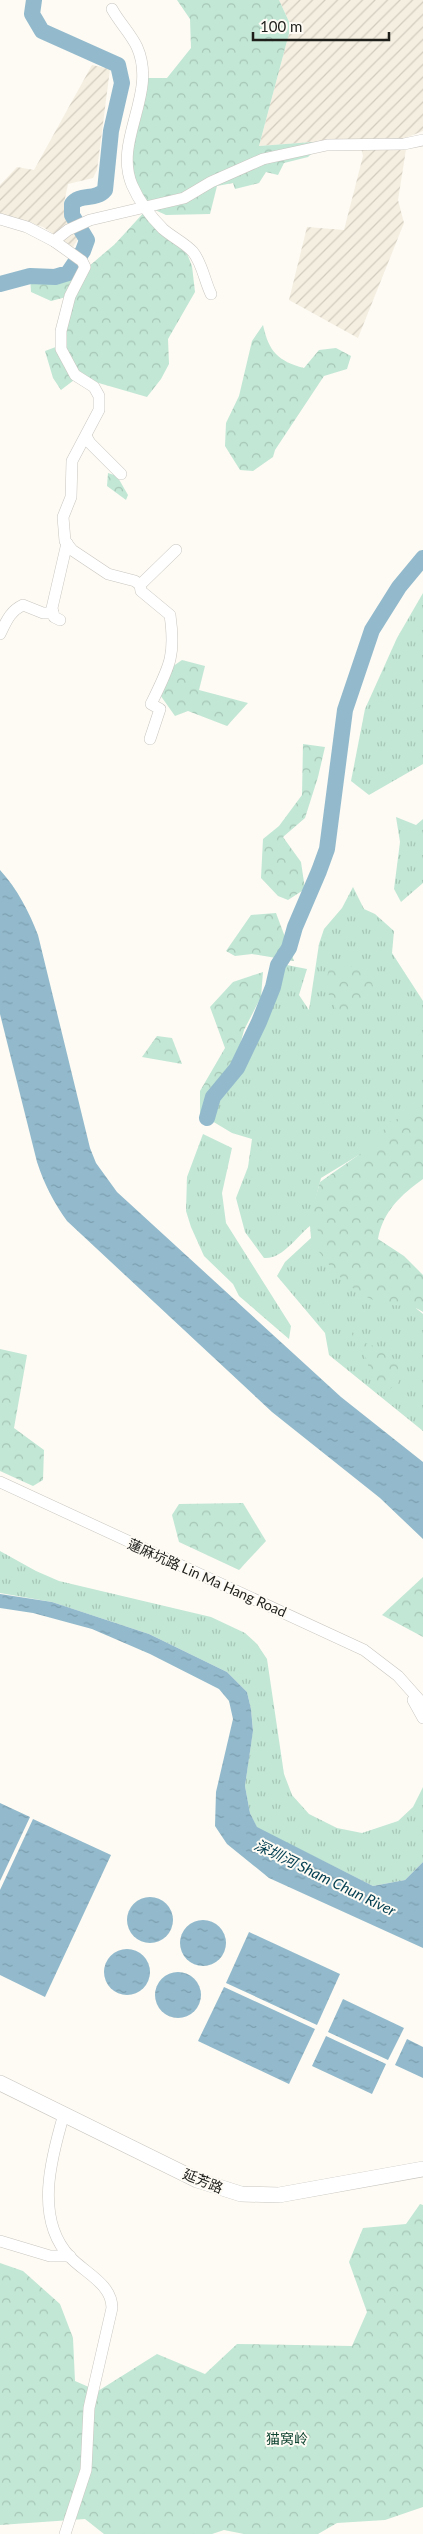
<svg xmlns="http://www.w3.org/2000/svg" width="423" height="2534" viewBox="0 0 423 2534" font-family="Lato,'Noto Sans SC',sans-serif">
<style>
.industrial{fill:url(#industrial-furrows)}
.grass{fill:url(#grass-tufts)}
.forest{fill:url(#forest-crowns)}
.water{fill:url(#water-ripples)}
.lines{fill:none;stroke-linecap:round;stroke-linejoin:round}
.river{stroke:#92bacc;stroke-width:16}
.street-casing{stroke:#c9c6c0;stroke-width:12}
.secondary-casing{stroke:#c9c6c0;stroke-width:16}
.street{stroke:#fff;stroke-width:11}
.secondary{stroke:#fff;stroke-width:15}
.labels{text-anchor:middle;stroke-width:4;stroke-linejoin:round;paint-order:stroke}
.street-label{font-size:14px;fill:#1e1e1b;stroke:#fefbf4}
.park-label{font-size:14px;fill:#0e4330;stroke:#fefbf4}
.water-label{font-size:15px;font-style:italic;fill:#013d50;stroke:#fefbf4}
</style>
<defs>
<pattern id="industrial-furrows" width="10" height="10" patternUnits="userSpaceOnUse" patternTransform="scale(1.25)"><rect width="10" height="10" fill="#f5efe1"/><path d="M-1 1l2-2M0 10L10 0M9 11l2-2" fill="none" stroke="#d2ccc0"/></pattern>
<pattern id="grass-tufts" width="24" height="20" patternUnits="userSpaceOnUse" patternTransform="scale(1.25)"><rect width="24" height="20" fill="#c2e7d5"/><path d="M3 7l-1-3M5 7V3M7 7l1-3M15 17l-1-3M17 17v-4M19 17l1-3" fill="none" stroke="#a6c6b6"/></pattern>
<pattern id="forest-crowns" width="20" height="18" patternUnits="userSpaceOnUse" patternTransform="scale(1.25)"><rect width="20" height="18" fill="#c2e7d5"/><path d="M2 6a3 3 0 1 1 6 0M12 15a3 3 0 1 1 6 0" fill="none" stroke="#a6c6b6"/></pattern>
<pattern id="water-ripples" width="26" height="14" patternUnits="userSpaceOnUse" patternTransform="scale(1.25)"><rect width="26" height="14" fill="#92bacc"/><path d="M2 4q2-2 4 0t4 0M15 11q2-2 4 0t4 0" fill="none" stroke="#7d9faf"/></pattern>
</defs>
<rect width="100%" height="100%" fill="#fefbf4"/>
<!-- industrial -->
<g class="industrial">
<path d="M 279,0 L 423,0 L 423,131 L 408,137 L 398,200 L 404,223 L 358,338 L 289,300 L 307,227 L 344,230 L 363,156 L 359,139 L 259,146 L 291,26 Z"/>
<path d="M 92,65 L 110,69 L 97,170 L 93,178 L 68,184 L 64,203 L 85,228 L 73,247 L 43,227 L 0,214 L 0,185 L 17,167 L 34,170 Z"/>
</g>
<!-- grass -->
<g class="grass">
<path d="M 423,593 L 423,764 L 369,795 L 351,781 L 365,709 L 397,638 Z"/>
<path d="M 396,817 L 416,825 L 423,819 L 423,883 L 401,902 L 394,889 L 400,842 Z"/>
<path d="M 353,887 L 364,909 L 375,914 L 394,931 L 392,953 L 423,1001 L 423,1116 L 321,1178 L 315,1201 L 412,1305 L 423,1314 L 423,1431 L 329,1355 L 325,1333 L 277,1276 L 285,1262 L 311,1238 L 310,1226 C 298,1235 282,1260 264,1258 L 245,1232 L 236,1198 L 248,1167 L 252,1139 L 232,1133 L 207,1118 L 213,1097 L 237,1068 L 271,992 L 272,962 L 307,969 L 299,995 L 309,1010 L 319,944 L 324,929 L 342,908 Z"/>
<path d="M 203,1134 L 232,1148 L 222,1193 L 226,1223 L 291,1326 L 289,1339 L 239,1296 L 233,1284 L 204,1256 L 191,1227 L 186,1211 L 187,1177 Z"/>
<path d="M 0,1551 L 36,1571 L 59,1581 L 211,1617 L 245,1633 L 257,1644 L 267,1659 L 284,1774 L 292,1795 L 309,1814 L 337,1828 L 362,1833 L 398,1821 L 413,1807 L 423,1787 L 423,1862 L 405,1880 L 373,1886 L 257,1828 L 250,1813 L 245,1786 L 253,1730 L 251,1709 L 247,1692 L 227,1672 L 149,1634 L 52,1602 L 0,1593 Z"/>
</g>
<!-- forest -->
<g class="forest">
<path d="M 177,0 L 279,0 L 291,26 L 259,146 L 326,141 L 308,157 L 284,163 L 278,175 L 266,172 L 259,183 L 235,189 L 233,183 L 217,186 L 210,214 L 166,215 L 144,205 L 127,158 L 143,78 L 167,78 L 191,48 L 190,19 Z"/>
<path d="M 147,209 L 184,246 L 192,266 L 195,292 L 168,339 L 169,364 L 161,379 L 147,397 L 78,377 L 61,390 L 53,378 L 45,351 L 61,345 L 70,296 L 51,301 L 31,292 L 30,276 C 50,276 61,281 75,263 L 88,267 L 115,244 Z"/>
<path d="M 263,325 C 269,352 278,361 304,368 L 319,350 L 336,348 L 351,356 L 347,369 L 324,376 L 275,450 L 273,457 L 253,471 L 240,470 L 225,446 L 226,423 L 239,396 L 252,341 Z"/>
<path d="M 108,473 L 117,476 L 128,495 L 126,500 L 107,486 Z"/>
<path d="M 182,660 L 205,666 L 199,690 L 248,703 L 227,726 L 188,711 L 175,716 L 158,692 L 159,676 Z"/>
<path d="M 303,744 L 325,747 L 318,777 L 305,818 L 283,837 L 301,862 L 305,889 L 288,900 L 278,896 L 261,878 L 263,839 L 279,826 L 302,795 Z"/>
<path d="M 276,913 L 294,961 L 252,954 L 235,956 L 226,951 L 251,915 Z"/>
<path d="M 329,964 L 369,968 L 375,996 L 339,1015 L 326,989 Z"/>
<path d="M 263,972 L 261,997 L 244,1030 L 237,1057 L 200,1116 L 200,1091 L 225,1048 L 210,1007 L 233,982 Z"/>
<path d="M 157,1036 L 172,1038 L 182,1064 L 142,1057 Z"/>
<path d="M 418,1112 L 423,1113 L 423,1179 C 401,1195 383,1211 378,1239 L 404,1256 L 423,1275 L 423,1312 C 408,1302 402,1308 386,1304 C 355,1297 333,1272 315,1246 L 320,1236 L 311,1213 L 320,1182 L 377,1142 L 388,1122 Z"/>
<path d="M 346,1324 L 360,1341 L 387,1351 L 404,1371 L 398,1383 L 384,1393 L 371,1376 L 366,1358 L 344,1328 Z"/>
<path d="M 0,1349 L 27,1355 L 14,1428 L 44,1450 L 43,1480 L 33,1486 L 0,1471 Z"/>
<path d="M 243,1503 L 266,1541 L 239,1570 L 179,1542 L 172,1515 L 179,1504 Z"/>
<path d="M 423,1577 L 423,1637 L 382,1615 Z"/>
<path d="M 420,2204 L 423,2205 L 423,2507 L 385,2520 L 337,2523 L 318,2534 L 244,2534 L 224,2530 L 212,2534 L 104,2534 L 85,2519 L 0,2525 L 0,2263 L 23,2271 L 60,2304 L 73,2338 L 75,2381 L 98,2391 L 157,2354 L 205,2374 L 237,2344 L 352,2346 L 367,2312 L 349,2262 L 363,2228 L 406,2224 Z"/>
</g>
<!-- water -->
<g class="water">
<path d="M 0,870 C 18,890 28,910 38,935 L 90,1148 L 96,1163 L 117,1192 L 341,1397 L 423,1462 L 423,1539 L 380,1498 L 272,1412 L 67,1221 C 54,1203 44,1184 37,1162 L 0,1014 Z"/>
<path d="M 0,1594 L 52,1602 L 149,1634 L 227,1672 L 247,1692 L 251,1709 L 253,1731 L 245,1786 L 250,1813 L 257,1827 L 373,1886 L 405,1880 L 423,1862 L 423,1948 L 269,1878 L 227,1844 L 215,1826 L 216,1792 L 233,1719 L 229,1701 L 219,1689 L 150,1654 L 92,1629 L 33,1613 L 0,1608 Z"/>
<path d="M 0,1803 L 30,1817 L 0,1881 Z"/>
<path d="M 33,1819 L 111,1855 L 45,1997 L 0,1975 L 0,1890 Z"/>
<circle cx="150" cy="1920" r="23"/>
<circle cx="203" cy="1943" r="23"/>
<path d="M 249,1932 L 340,1974 L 317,2025 L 226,1983 Z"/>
<circle cx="127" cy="1972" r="23"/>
<circle cx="178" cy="1995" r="23"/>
<path d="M 224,1987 L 315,2029 L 289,2084 L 198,2041 Z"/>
<path d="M 343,1999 L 404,2028 L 388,2060 L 328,2032 Z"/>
<path d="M 326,2036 L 386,2064 L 372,2094 L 312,2066 Z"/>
<path d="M 407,2039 L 423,2047 L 423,2078 L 395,2065 Z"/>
</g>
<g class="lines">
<!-- river -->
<g class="river">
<path d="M 0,284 L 30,276 L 55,277 L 68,273 L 83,251 L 87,240 L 72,215 L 72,204 C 79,193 96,201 105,190 L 111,131 L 122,83 L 118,65 L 42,31 L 32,14 L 34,0"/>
<path d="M 207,1118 L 213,1097 L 237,1068 L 259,1022 L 273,987 L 278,965 L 289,948 L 295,927 L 319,871 L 327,849 L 345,710 L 372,630 L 399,587 L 423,558"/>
</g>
<defs>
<g id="street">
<path d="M 112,9 C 119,22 131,34 137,47 C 158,94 113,140 132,185 C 139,201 151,217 163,229 C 172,237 185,243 193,252 C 202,263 205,282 211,294"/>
<path d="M 0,219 L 27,227 L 54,241 L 68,230 L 90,220 L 184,198 L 211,182 L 263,159 L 327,145 L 404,144 L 423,140"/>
<path d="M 54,241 L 82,261 L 85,267 L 70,296 L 61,331 L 61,349 L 75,375 L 94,387 L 99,396 L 99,410 L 72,461 L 71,497 L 63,517 L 65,541 L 72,550 L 108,574 L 135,581 L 140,585 L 141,591 L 170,615 C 176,657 169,667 151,704 L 160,709 L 150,739"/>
<path d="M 86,436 L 90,443 L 121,474"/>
<path d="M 140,585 L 176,550"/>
<path d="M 60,620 L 54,617 L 52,608 L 67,543"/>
<path d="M 0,634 C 6,622 10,611 23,605 L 43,613 L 53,613"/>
<path d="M 0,1482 L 364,1650 L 398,1676 L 423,1704"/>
<path d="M 413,1700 L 423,1718"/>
<path d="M 64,2114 C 51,2158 34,2219 70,2257 C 85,2273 112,2284 112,2308 L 89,2408 L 86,2470 L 65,2534"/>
<path d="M 0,2241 L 50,2256 L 70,2256"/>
</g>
<path id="secondary" d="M 0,2083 L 197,2180 L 241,2194 L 279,2195 L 423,2169"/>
</defs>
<!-- street casing -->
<use href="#street" class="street-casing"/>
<!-- secondary casing -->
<use href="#secondary" class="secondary-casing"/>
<!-- street -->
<use href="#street" class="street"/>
<!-- secondary -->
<use href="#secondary" class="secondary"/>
</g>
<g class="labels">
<!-- street labels -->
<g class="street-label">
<text transform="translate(207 1578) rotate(24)" y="5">蓮麻坑路 Lin Ma Hang Road</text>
<text transform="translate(203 2181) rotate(22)" y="5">延芳路</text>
</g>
<!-- park labels -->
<g class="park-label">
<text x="287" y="2444">猫窝岭</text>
</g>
<!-- water labels -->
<g class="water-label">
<text transform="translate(325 1878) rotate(26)" y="5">深圳河 Sham Chun River</text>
</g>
</g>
<!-- scale -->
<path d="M253 32v8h136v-8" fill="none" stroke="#1e1e1b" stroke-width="2.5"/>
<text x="260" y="32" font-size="15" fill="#1e1e1b" stroke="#fefbf4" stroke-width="4" paint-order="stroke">100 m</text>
</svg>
